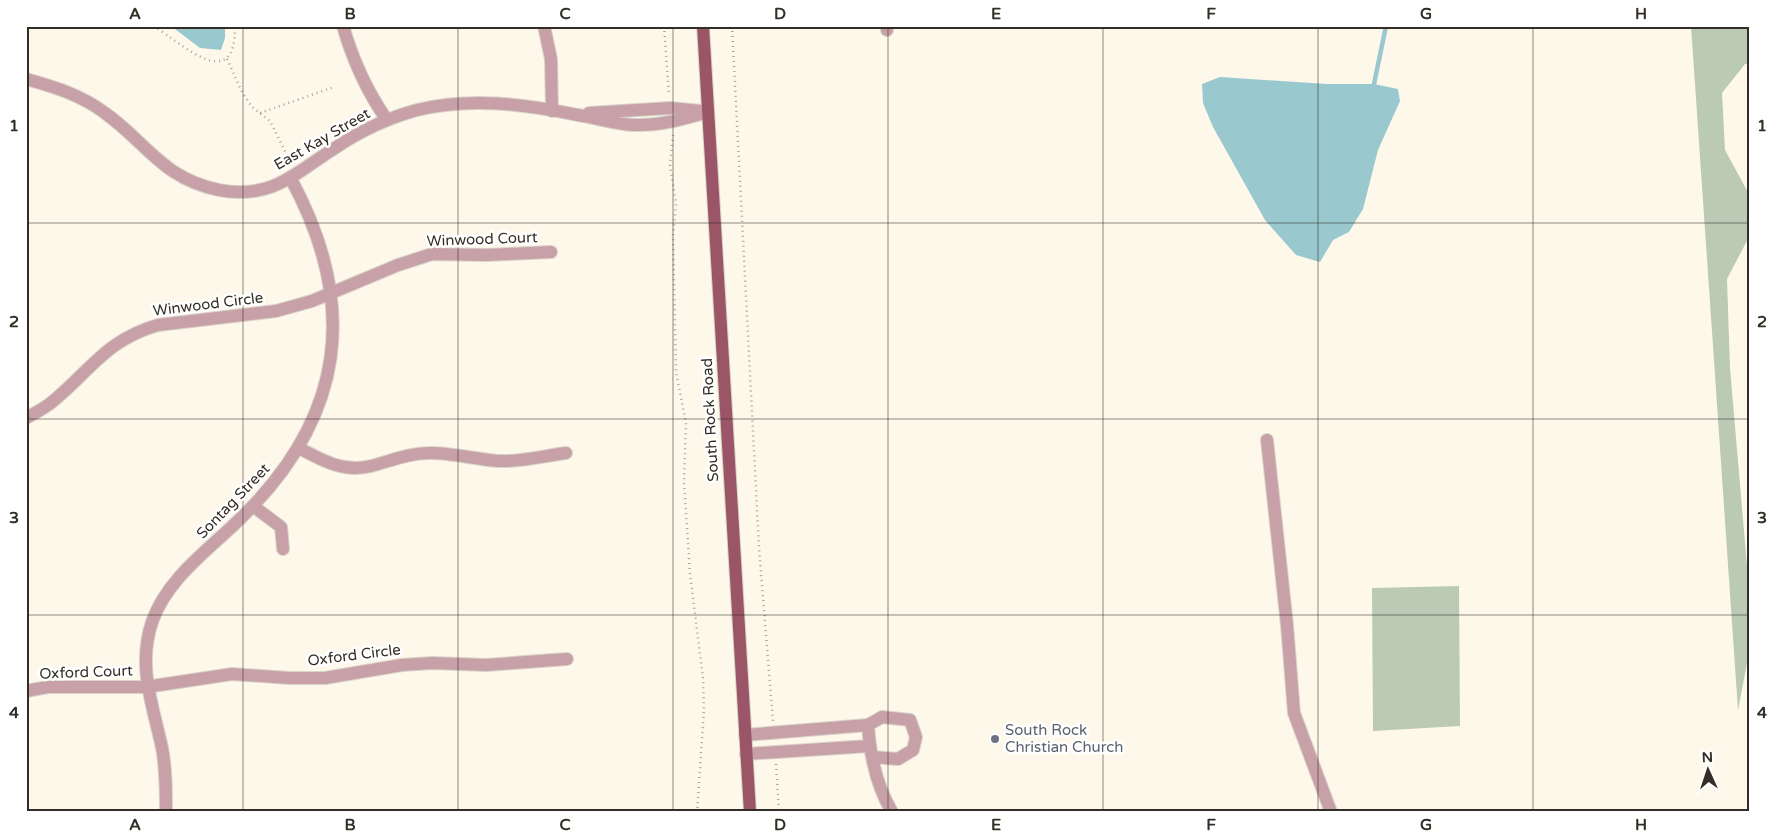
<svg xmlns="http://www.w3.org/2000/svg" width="1776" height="838" viewBox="0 0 1776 838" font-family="'Varela Round',sans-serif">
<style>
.green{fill:#bbcab5}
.water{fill:#99c8cf}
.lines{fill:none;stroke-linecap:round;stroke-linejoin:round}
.stream{stroke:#99c8cf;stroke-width:4.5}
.minor-casing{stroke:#d9d4c8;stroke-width:14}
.major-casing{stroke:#d9d4c8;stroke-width:14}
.path{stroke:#a9a499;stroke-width:2.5;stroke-dasharray:1 4;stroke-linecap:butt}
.minor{stroke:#c8a0a8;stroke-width:12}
.major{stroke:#9a5567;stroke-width:12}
.grid{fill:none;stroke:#322e26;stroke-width:1;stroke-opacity:0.55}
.worship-dot{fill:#6b7280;stroke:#fff;stroke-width:2}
.labels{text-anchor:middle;stroke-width:5;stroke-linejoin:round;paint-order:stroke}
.street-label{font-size:15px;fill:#322e26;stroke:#fff}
.worship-label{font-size:15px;fill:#5b616d;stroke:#fff;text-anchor:start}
.neatline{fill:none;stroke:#322e26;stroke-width:2}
.grid-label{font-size:16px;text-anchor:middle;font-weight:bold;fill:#322e26}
</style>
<rect width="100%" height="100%" fill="#fef8eb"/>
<!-- green -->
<g class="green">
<path d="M 1691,26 L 1750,26 L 1750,64 L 1745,64 L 1722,93 L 1725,150 L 1750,196 L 1750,235 L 1727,279 L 1730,368 L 1750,601 L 1750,648 L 1738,710 Z"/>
<path d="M 1459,586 L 1460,726 L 1373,731 L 1372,588 Z"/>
</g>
<!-- water -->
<g class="water">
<path d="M 171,26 L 225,26 L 225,38 L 221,50 L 200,48 Z"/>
<path d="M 1220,77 L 1327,84 L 1374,84 L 1398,89 L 1400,101 L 1378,150 L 1363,209 L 1349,232 L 1333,240 L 1320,262 L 1296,255 L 1265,220 L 1213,127 L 1203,103 L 1202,84 Z"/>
</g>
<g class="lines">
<!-- stream -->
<path class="stream" d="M 1374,84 L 1386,26"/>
<defs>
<g id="minor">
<path d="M 343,26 C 353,61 366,90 387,120"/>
<path d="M 544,26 L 551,59 L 552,111"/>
<path d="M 887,26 L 887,30"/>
<path d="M 26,79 C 55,87 81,95 105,113 C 147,143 163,179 219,190 C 272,200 295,173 335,148 C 360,131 388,118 417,110 C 471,97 524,104 578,115 C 597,118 615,124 634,125 C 660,126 683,119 708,112"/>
<path d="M 589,113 L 670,108 L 701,111"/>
<path d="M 26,418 C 35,413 45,408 52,402 C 91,370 106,340 158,325 L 276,311 L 312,301 L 398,265 L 432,254 L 486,255 L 551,252"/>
<path d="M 1267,440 L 1287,625 L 1294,713 L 1331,812"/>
<path d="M 299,448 C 321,460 344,473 371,466 C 391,461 408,453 430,453 C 452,453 475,459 498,461 C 520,462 543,456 566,453"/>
<path d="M 253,506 L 281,527 L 283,549"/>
<path d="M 26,691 L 48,687 L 146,687 L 232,674 L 289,678 L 325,678 L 402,665 L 432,663 L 486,665 L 567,659"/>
<path d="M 745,735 L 868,725"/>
<path d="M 746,754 L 869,746"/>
<path d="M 872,757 L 898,759 L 913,750 L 916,737 L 910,720 L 882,717 L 868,725 C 870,756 876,785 892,812"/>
<path d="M 166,812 C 166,790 166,769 162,748 C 153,705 137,667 152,622 C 167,578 210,549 242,517 C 345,416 359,305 291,179"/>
</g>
<path id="major" d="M 703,26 L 750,812"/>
</defs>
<!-- minor casing -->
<use href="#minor" class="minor-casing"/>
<!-- major casing -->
<use href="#major" class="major-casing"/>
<!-- path -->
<g class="path">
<path d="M 154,26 C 183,45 236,95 235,26"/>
<path d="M 664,26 L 669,95"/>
<path d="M 732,26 L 759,548 L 773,721"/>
<path d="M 227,59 L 242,92 L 252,107 L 270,121 L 286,153"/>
<path d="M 260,113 L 334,87"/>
<path d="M 673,135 L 670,165 L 676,204 L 673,235 L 676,372 L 686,423 L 684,482 L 690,574 L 703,678 L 704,710 L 697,812"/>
<path d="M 776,764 L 779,812"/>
</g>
<!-- minor -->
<use href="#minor" class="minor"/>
<!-- major -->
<use href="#major" class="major"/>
</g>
<!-- grid -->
<path class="grid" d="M 243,26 L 243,812M 458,26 L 458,812M 673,26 L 673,812M 888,26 L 888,812M 1103,26 L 1103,812M 1318,26 L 1318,812M 1533,26 L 1533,812M 26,223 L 1750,223M 26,419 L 1750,419M 26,615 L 1750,615"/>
<!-- markers -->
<circle class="worship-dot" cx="995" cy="739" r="5"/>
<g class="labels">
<!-- street labels -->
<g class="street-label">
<text transform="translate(322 139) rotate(-30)" y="5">East Kay Street</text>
<text transform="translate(482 239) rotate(-2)" y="5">Winwood Court</text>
<text transform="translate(208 304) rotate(-7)" y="5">Winwood Circle</text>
<text transform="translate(710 420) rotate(-93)" y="5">South Rock Road</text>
<text transform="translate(233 501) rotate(-46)" y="5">Sontag Street</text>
<text transform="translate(354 655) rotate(-7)" y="5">Oxford Circle</text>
<text transform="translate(86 672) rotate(-2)" y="5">Oxford Court</text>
</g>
<!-- worship labels -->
<g class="worship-label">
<text x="1005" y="735">South Rock<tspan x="1005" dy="17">Christian Church</tspan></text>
</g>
</g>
<!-- border -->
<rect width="1776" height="838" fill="none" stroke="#ffffff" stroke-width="55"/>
<!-- north arrow -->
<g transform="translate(1708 770) rotate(357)" stroke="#ffffff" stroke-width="4" paint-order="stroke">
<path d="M0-4L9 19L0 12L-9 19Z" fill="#322e26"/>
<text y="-8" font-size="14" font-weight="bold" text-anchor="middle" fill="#322e26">N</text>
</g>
<rect x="28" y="28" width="1720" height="782" class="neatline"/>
<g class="grid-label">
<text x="135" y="19">A</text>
<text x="350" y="19">B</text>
<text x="565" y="19">C</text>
<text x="780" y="19">D</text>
<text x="996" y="19">E</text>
<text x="1211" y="19">F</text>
<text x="1426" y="19">G</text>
<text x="1641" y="19">H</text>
<text x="14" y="131">1</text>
<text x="1762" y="131">1</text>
<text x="14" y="327">2</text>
<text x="1762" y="327">2</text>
<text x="14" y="523">3</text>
<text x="1762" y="523">3</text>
<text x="14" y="718">4</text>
<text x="1762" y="718">4</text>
<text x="135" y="830">A</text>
<text x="350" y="830">B</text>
<text x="565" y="830">C</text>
<text x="780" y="830">D</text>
<text x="996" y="830">E</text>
<text x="1211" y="830">F</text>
<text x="1426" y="830">G</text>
<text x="1641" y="830">H</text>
</g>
</svg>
